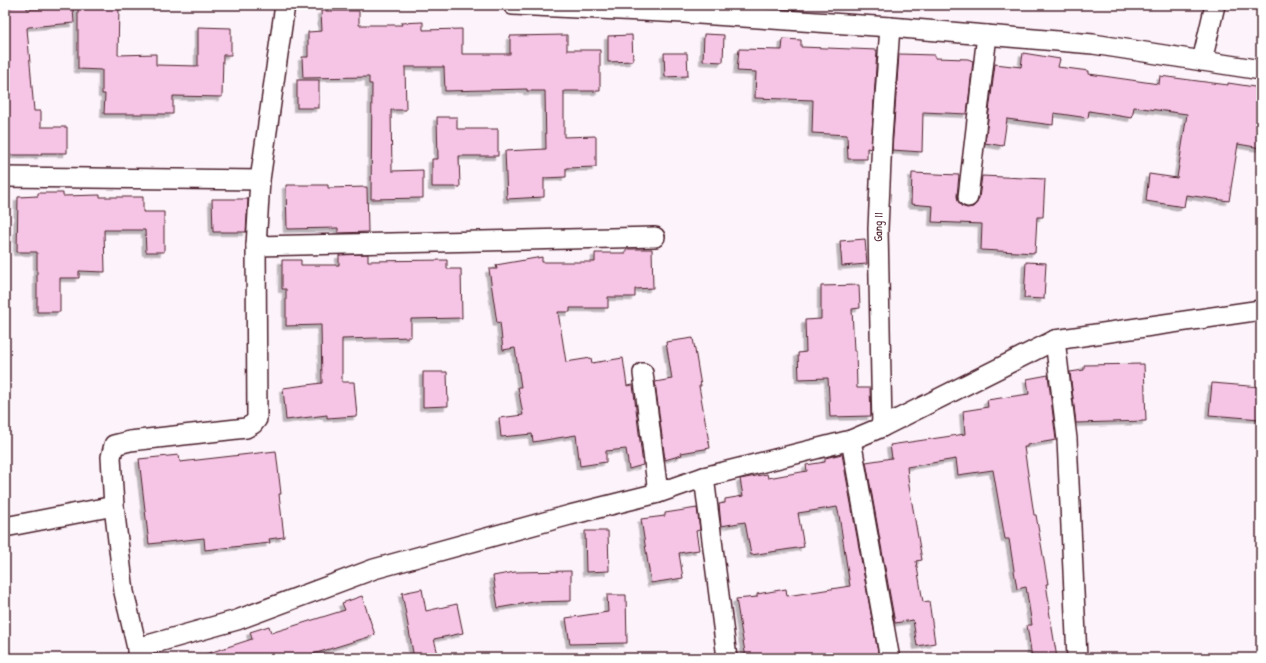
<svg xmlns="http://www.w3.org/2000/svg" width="1266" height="663" viewBox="0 0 1266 663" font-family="'Patrick Hand',sans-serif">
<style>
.building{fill:#f6c5e5;stroke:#4a1f2b;filter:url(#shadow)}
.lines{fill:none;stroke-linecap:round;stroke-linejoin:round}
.street-casing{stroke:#4a1f2b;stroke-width:22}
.street{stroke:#fff;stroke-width:19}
.labels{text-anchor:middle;stroke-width:4;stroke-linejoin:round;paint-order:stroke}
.street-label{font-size:12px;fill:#4a1f2b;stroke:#fff}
</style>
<defs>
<filter id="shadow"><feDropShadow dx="-3.5" dy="3.5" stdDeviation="0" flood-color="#0004"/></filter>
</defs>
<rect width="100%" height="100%" fill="#fdf3fa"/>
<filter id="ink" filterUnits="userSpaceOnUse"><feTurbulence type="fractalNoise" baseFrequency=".025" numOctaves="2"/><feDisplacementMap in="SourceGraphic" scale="8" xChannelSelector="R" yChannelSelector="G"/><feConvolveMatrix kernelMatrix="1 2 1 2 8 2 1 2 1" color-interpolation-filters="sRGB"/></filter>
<g filter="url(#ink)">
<!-- building -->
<g class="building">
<path d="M 27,5 L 27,9 L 73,8 L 74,23 L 29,27 L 27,28 L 34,111 L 41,111 L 41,127 L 67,127 L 67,153 L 41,153 L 41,155 L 5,155 L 5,8 Z"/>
<path d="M 119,7 L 118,55 L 156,54 L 156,65 L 198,66 L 198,27 L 231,28 L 231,55 L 223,55 L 222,97 L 173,96 L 173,114 L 104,114 L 105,94 L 102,94 L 102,70 L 78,69 L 78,8 Z"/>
<path d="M 321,11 L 359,11 L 359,25 L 402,25 L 401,23 L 423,22 L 423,30 L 462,29 L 462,54 L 510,54 L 510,36 L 567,35 L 567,50 L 600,50 L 600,91 L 564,91 L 564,137 L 596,136 L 596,167 L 566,168 L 566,177 L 544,178 L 544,197 L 507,199 L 505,151 L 546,149 L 545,91 L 527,91 L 527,89 L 445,91 L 444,67 L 405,67 L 406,110 L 391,110 L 392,171 L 423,170 L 423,198 L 371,199 L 372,84 L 369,84 L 369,77 L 303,78 L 302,57 L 308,57 L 308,32 L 322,31 Z"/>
<path d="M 704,34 L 724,35 L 723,62 L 703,61 Z"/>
<path d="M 632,35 L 633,61 L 608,62 L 608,36 Z"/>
<path d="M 783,39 L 801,40 L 801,47 L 877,50 L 871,149 L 867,148 L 867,159 L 848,159 L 847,135 L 812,133 L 813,100 L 755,98 L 756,72 L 737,71 L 739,49 L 782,50 Z"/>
<path d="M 664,53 L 687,53 L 688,76 L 665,77 Z"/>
<path d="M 1023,53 L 1060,59 L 1058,67 L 1089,71 L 1089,74 L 1159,84 L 1160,76 L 1228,85 L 1228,83 L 1261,88 L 1261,148 L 1238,144 L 1229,201 L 1186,195 L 1184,207 L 1146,201 L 1149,174 L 1177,178 L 1187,114 L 1134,107 L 1132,118 L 1089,111 L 1088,118 L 1054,113 L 1053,125 L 1007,119 L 1003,146 L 985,143 L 995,64 L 1021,67 Z"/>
<path d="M 899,54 L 935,55 L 935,58 L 968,59 L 973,61 L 967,114 L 923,112 L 922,152 L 892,150 Z"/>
<rect x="297" y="80" width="22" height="28"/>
<path d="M 437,117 L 457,117 L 457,129 L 498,129 L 498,156 L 459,156 L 460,187 L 432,187 L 432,159 L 438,159 Z"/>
<path d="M 912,173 L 959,175 L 957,196 L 958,201 L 961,206 L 967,208 L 973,207 L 977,203 L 979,198 L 982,176 L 1045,179 L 1043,217 L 1037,217 L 1035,253 L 981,250 L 982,224 L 932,222 L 933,206 L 911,204 Z"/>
<path d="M 286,185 L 328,185 L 328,188 L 367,187 L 368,232 L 338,233 L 338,228 L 287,229 Z"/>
<path d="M 38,193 L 63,193 L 63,196 L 100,195 L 100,197 L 143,197 L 143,212 L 164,212 L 164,252 L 146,252 L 145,230 L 104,230 L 105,272 L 79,271 L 79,278 L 60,278 L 60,312 L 37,312 L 37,252 L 17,252 L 18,197 L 38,196 Z"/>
<path d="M 212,199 L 248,199 L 246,232 L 213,232 Z"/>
<path d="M 865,239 L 867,264 L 842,266 L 840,241 Z"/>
<path d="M 626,249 L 652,249 L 653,288 L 635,289 L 635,297 L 608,297 L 608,308 L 570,308 L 570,312 L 558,312 L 566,362 L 591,358 L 592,363 L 623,358 L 627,386 L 633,385 L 643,465 L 629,469 L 626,449 L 606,451 L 606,462 L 580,466 L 576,435 L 533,442 L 532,434 L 501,437 L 499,418 L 523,415 L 518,387 L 521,387 L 515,348 L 503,350 L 500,322 L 497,323 L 489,269 L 497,269 L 496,265 L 542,257 L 542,262 L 595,262 L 595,253 L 626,253 Z"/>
<path d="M 368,254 L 368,261 L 447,260 L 447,269 L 461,269 L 462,318 L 411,319 L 411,337 L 342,339 L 342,382 L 354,382 L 357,416 L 327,418 L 327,415 L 286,420 L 283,388 L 322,383 L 321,325 L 286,326 L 286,289 L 282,289 L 282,260 L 301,260 L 301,265 L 339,265 L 339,255 Z"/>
<path d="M 1026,262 L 1046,263 L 1044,299 L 1024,298 Z"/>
<path d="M 859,285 L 860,308 L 852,309 L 854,351 L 856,351 L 857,388 L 870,388 L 871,416 L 830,417 L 828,378 L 799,379 L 798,353 L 806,352 L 805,320 L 821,319 L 821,286 Z"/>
<path d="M 693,338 L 701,386 L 699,386 L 710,448 L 681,453 L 682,455 L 665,460 L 655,382 L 672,379 L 666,342 Z"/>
<path d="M 1144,364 L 1146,421 L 1076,423 L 1070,372 L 1084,370 L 1084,365 Z"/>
<path d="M 423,372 L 447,372 L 448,406 L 423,407 Z"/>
<path d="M 1048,375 L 1056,440 L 1027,445 L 1027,447 L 1024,447 L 1034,515 L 1036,515 L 1048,584 L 1046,584 L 1050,609 L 1049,610 L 1057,658 L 1032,658 L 1027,625 L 1032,625 L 1026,587 L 1017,589 L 1009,539 L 1005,539 L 993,470 L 958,475 L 956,459 L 907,467 L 909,486 L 922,560 L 916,561 L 923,602 L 929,601 L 935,643 L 917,646 L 913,620 L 895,623 L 866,462 L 892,458 L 890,445 L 965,434 L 963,411 L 988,407 L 987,400 L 1029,394 L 1027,379 Z"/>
<path d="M 1212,383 L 1261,387 L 1261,419 L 1209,415 Z"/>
<path d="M 276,451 L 281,494 L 279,494 L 284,537 L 269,539 L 270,543 L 205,550 L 204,538 L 149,544 L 139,459 L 179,455 L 180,462 Z"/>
<path d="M 842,454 L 879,658 L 746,658 L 736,599 L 757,597 L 757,594 L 786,589 L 787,596 L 850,586 L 839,515 L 837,507 L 798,513 L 804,547 L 751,555 L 745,522 L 721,526 L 719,504 L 725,503 L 725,499 L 743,496 L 740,479 L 767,474 L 768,478 L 807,471 L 806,465 L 825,462 L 825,458 Z"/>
<path d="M 697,508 L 700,530 L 696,531 L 699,550 L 679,553 L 683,578 L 651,583 L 641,519 L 665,516 L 665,513 Z"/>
<path d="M 585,531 L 608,531 L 609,571 L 586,572 Z"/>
<path d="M 571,571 L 571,601 L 533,602 L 498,608 L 493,576 L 515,572 Z"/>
<path d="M 422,589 L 426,611 L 457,604 L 463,633 L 434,639 L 439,658 L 414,658 L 402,593 Z"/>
<path d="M 607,595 L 626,595 L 627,643 L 570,644 L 566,618 L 608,612 Z"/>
<path d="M 362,596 L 375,635 L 300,658 L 207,658 L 206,654 L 252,639 L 250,632 L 269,626 L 271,633 L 345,610 L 342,603 Z"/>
</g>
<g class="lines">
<defs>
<g id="street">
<path d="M 513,5 L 684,13 L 890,27 L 1093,44 L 1261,70"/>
<path d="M 1202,61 L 1215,5"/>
<path d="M 5,177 L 260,180"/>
<path d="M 968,197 L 987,35"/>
<path d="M 256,246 L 655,237"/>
<path d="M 1055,340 L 1067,439 L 1077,658"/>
<path d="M 643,373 L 658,493"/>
<path id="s1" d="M 882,427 L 878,229 L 882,138 L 890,27"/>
<path d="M 851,440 L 889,654"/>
<path d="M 704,477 L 727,658"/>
<path d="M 5,527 L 114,506"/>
<path d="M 137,648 L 237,620 L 374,569 L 570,515 L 658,493 L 704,477 L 851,440 L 882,427 L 1055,340 L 1261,310"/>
<path d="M 137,658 L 137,648 L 124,592 L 114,506 L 111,457 L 114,445 L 130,441 L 246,428 L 253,424 L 257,419 L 256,246 L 260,180 L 285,5"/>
</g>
</defs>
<!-- street casing -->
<use href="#street" class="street-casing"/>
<!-- street -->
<use href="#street" class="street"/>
</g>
</g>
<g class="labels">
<!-- street labels -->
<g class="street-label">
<text dy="4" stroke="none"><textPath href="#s1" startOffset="200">Gang II</textPath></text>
</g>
</g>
<!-- margin -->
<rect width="1266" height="663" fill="none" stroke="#fff" stroke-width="20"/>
<rect x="10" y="10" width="1246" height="643" fill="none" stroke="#4a1f2b" stroke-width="1.5" filter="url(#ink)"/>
</svg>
